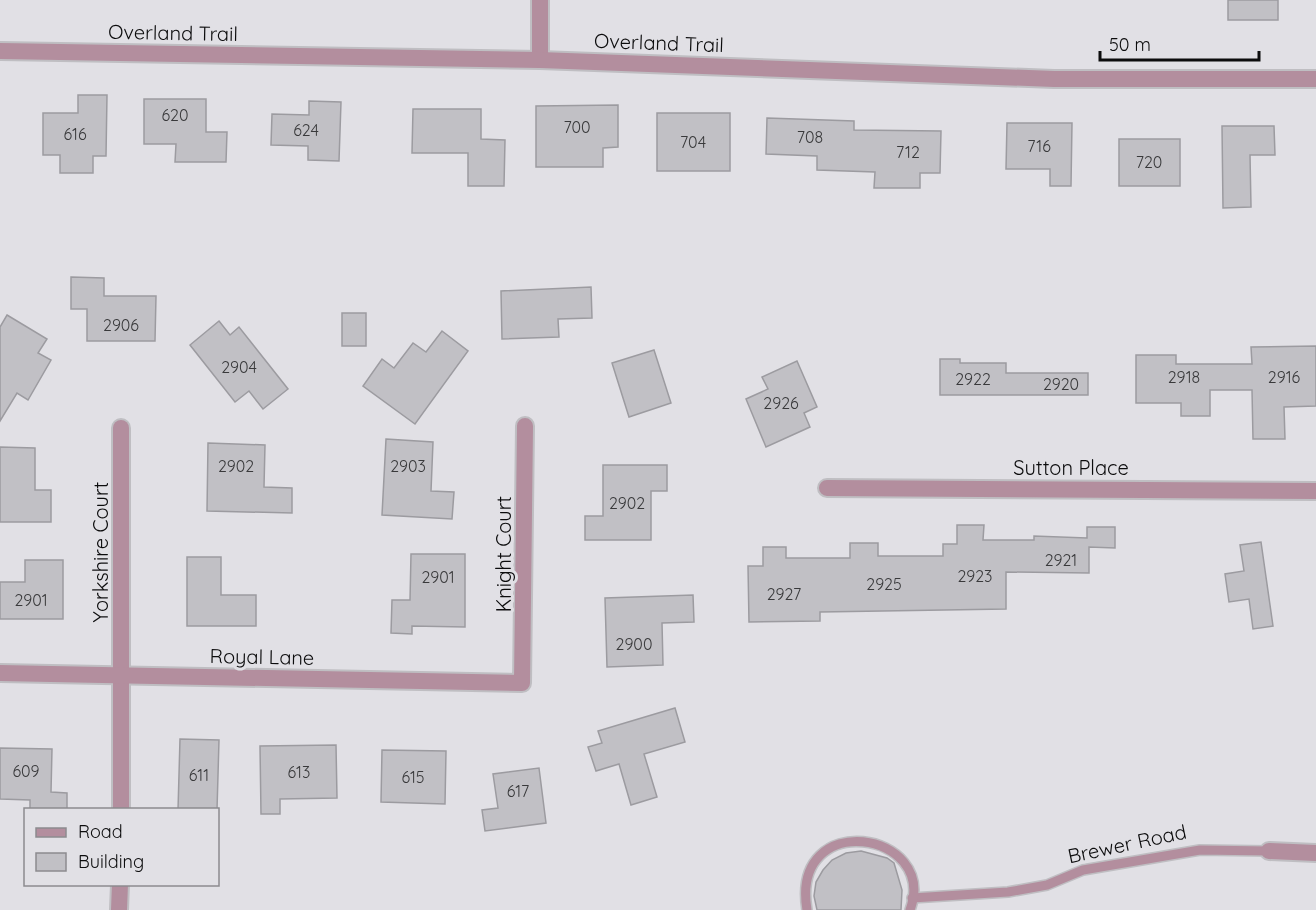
<svg xmlns="http://www.w3.org/2000/svg" width="1316" height="910" viewBox="0 0 1316 910" font-family="Quicksand,sans-serif">
<style>
.building{fill:#c1c0c5;stroke:#9c9ba0;stroke-width:1.5}
.lines{fill:none;stroke-linecap:round;stroke-linejoin:round}
.service-casing{stroke:#bfbec2;stroke-width:12}
.minor-casing{stroke:#bfbec2;stroke-width:20}
.service{stroke:#b38e9e;stroke-width:9}
.minor{stroke:#b38e9e;stroke-width:16}
.labels{text-anchor:middle;stroke-width:6;stroke-linejoin:round;paint-order:stroke}
.number-label{font-size:16px;fill:#39393b}
.street-label{font-size:20px;fill:#0c0c0d;stroke:#e1e0e5}
</style>
<rect width="100%" height="100%" fill="#e1e0e5"/>
<!-- building -->
<g class="building">
<rect x="1228" y="0" width="50" height="20"/>
<path d="M 78,95 L 107,95 L 106,156 L 93,156 L 93,173 L 60,173 L 60,155 L 43,155 L 43,113 L 78,113 Z"/>
<path d="M 144,99 L 206,99 L 206,132 L 227,132 L 226,162 L 175,162 L 176,144 L 144,144 Z"/>
<path d="M 309,101 L 341,102 L 339,161 L 308,160 L 308,146 L 271,145 L 272,114 L 309,115 Z"/>
<path d="M 618,105 L 618,147 L 603,148 L 603,167 L 536,167 L 536,106 Z"/>
<path d="M 413,109 L 481,109 L 481,139 L 505,140 L 504,186 L 468,186 L 468,153 L 412,153 Z"/>
<rect x="657" y="113" width="73" height="58"/>
<path d="M 767,118 L 854,121 L 854,130 L 941,131 L 940,173 L 920,173 L 920,188 L 874,188 L 875,172 L 817,170 L 817,156 L 766,154 Z"/>
<path d="M 1007,123 L 1072,123 L 1071,186 L 1050,186 L 1050,169 L 1006,169 Z"/>
<path d="M 1222,126 L 1274,126 L 1275,155 L 1250,155 L 1251,207 L 1223,208 Z"/>
<rect x="1119" y="139" width="61" height="47"/>
<path d="M 71,277 L 104,278 L 104,296 L 156,296 L 155,341 L 87,341 L 87,309 L 71,309 Z"/>
<path d="M 591,287 L 592,318 L 558,319 L 559,337 L 502,339 L 501,291 Z"/>
<rect x="342" y="313" width="24" height="33"/>
<path d="M 7,315 L 47,339 L 38,353 L 51,360 L 28,400 L 17,393 L 0,421 L 0,327 Z"/>
<path d="M 219,321 L 230,335 L 239,327 L 288,389 L 263,409 L 249,391 L 235,402 L 190,345 Z"/>
<path d="M 442,331 L 468,351 L 415,424 L 363,386 L 382,359 L 394,368 L 413,343 L 426,352 Z"/>
<path d="M 1316,346 L 1316,406 L 1284,407 L 1285,439 L 1253,439 L 1252,390 L 1210,390 L 1210,416 L 1181,416 L 1181,403 L 1136,403 L 1136,355 L 1176,355 L 1176,364 L 1252,364 L 1251,347 Z"/>
<path d="M 654,350 L 671,403 L 629,417 L 612,363 Z"/>
<path d="M 940,359 L 960,359 L 960,363 L 1006,363 L 1006,373 L 1088,373 L 1088,395 L 940,395 Z"/>
<path d="M 797,361 L 817,407 L 804,413 L 810,427 L 766,447 L 746,399 L 768,389 L 762,377 Z"/>
<path d="M 386,439 L 433,442 L 431,491 L 454,492 L 452,519 L 382,515 Z"/>
<path d="M 208,443 L 265,445 L 264,487 L 292,488 L 292,513 L 207,511 Z"/>
<path d="M 0,447 L 35,448 L 35,490 L 51,490 L 51,522 L 0,522 Z"/>
<path d="M 603,465 L 667,465 L 667,491 L 651,491 L 651,540 L 585,540 L 585,516 L 603,516 Z"/>
<path d="M 957,525 L 984,525 L 983,540 L 1034,540 L 1034,536 L 1087,538 L 1087,527 L 1115,527 L 1115,548 L 1089,547 L 1089,573 L 1006,572 L 1006,609 L 820,612 L 820,621 L 749,622 L 748,566 L 763,566 L 763,547 L 786,547 L 786,558 L 850,558 L 850,543 L 878,543 L 878,556 L 943,556 L 943,544 L 957,544 Z"/>
<path d="M 1261,542 L 1273,626 L 1253,629 L 1249,599 L 1229,602 L 1225,574 L 1244,571 L 1240,545 Z"/>
<path d="M 411,554 L 465,554 L 465,627 L 412,626 L 412,634 L 391,633 L 392,600 L 410,600 Z"/>
<path d="M 187,557 L 221,557 L 221,595 L 256,595 L 256,626 L 187,626 Z"/>
<path d="M 25,560 L 63,560 L 63,619 L 0,619 L 0,582 L 25,582 Z"/>
<path d="M 693,595 L 694,622 L 662,623 L 663,665 L 607,667 L 605,598 Z"/>
<path d="M 675,708 L 685,742 L 644,754 L 657,797 L 631,805 L 619,764 L 596,771 L 588,747 L 602,743 L 598,731 Z"/>
<path d="M 180,739 L 219,740 L 217,810 L 178,810 Z"/>
<path d="M 336,745 L 337,798 L 280,799 L 280,814 L 261,814 L 260,746 Z"/>
<path d="M 0,748 L 52,749 L 51,792 L 67,793 L 67,810 L 30,810 L 30,800 L 0,799 Z"/>
<path d="M 382,750 L 446,751 L 445,804 L 381,802 Z"/>
<path d="M 539,768 L 546,823 L 485,831 L 482,810 L 498,808 L 493,774 Z"/>
<path d="M 861,851 L 887,858 L 894,863 L 902,890 L 901,910 L 817,910 L 814,896 L 816,882 L 823,870 L 832,860 L 846,853 Z"/>
</g>
<g class="lines">
<defs>
<g id="service">
<path d="M 912,898 L 1008,892 L 1047,885 L 1083,870 L 1200,850 L 1269,851"/>
<path d="M 807,910 C 790,807 939,831 910,910"/>
</g>
<g id="minor">
<path d="M 540,0 L 540,60"/>
<path d="M 0,51 L 540,60 L 1054,79 L 1316,79"/>
<path d="M 121,428 L 121,810"/>
<path d="M 827,488 L 1316,491"/>
<path d="M 0,673 L 522,683 L 525,426"/>
<path d="M 1269,851 L 1316,853"/>
<path d="M 119,910 L 120,884"/>
</g>
</defs>
<!-- service casing -->
<use href="#service" class="service-casing"/>
<!-- minor casing -->
<use href="#minor" class="minor-casing"/>
<!-- service -->
<use href="#service" class="service"/>
<!-- minor -->
<use href="#minor" class="minor"/>
</g>
<g class="labels">
<!-- number labels -->
<g class="number-label">
<text x="175" y="121">620</text>
<text x="577" y="133">700</text>
<text x="306" y="136">624</text>
<text x="75" y="140">616</text>
<text x="810" y="143">708</text>
<text x="693" y="148">704</text>
<text x="1039" y="152">716</text>
<text x="908" y="158">712</text>
<text x="1149" y="168">720</text>
<text x="121" y="331">2906</text>
<text x="239" y="373">2904</text>
<text x="1184" y="383">2918</text>
<text x="1284" y="383">2916</text>
<text x="973" y="385">2922</text>
<text x="1061" y="390">2920</text>
<text x="781" y="409">2926</text>
<text x="236" y="472">2902</text>
<text x="408" y="472">2903</text>
<text x="627" y="509">2902</text>
<text x="1061" y="566">2921</text>
<text x="975" y="582">2923</text>
<text x="438" y="583">2901</text>
<text x="884" y="590">2925</text>
<text x="784" y="600">2927</text>
<text x="31" y="606">2901</text>
<text x="634" y="650">2900</text>
<text x="26" y="777">609</text>
<text x="299" y="778">613</text>
<text x="199" y="781">611</text>
<text x="413" y="783">615</text>
<text x="518" y="797">617</text>
</g>
<!-- street labels -->
<g class="street-label">
<text transform="translate(173 33) rotate(1)" y="7">Overland Trail</text>
<text transform="translate(659 43) rotate(2)" y="7">Overland Trail</text>
<text x="1071" y="475">Sutton Place</text>
<text transform="translate(101 552) rotate(-90)" y="7">Yorkshire Court</text>
<text transform="translate(504 554) rotate(-90)" y="7">Knight Court</text>
<text transform="translate(262 657) rotate(1)" y="7">Royal Lane</text>
<text transform="translate(1127 844) rotate(-12)" y="7">Brewer Road</text>
</g>
</g>
<!-- legend -->
<rect x="24" y="808" width="195" height="78" fill="#e1e0e5" stroke="#8c8b8f" stroke-width="1.5"/>
<rect x="36" y="828" width="30" height="9" fill="#b38e9e" stroke="#8c8b8f" stroke-width="1.5"/>
<text x="78" y="838" font-size="18" fill="#0c0c0d">Road</text>
<rect x="36" y="853" width="30" height="18" fill="#c1c0c5" stroke="#8c8b8f" stroke-width="1.5"/>
<text x="78" y="868" font-size="18" fill="#0c0c0d">Building</text>
<!-- scale -->
<path d="M1100 51v9h159v-9" fill="none" stroke="#0c0c0d" stroke-width="3"/>
<text x="1109" y="51" font-size="18" fill="#0c0c0d" stroke="#e1e0e5" stroke-width="4.5" paint-order="stroke">50 m</text>
</svg>
